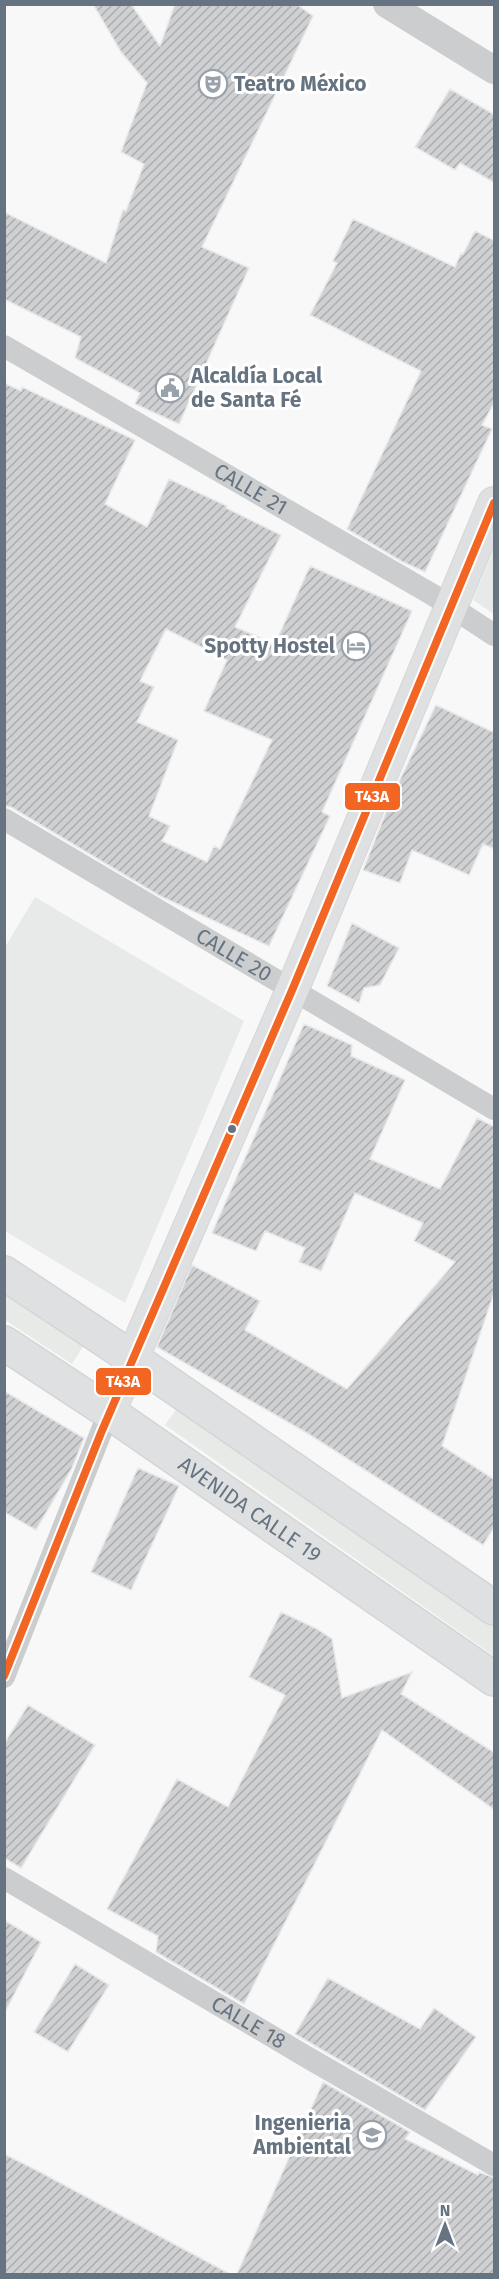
<svg xmlns="http://www.w3.org/2000/svg" width="499" height="2279" font-family="'Fira Sans',sans-serif">
<style>
.built{fill:#e8eaea}
.green{fill:#e7eae6}
.building{fill:url(#building-hatch);stroke:#e8e8e8;stroke-width:1.5;fill-rule:evenodd}
.lines{fill:none;stroke-linecap:round;stroke-linejoin:round}
.secondary-casing{stroke:#d5d6d7;stroke-width:34}
.primary-casing{stroke:#d4d5d6;stroke-width:36}
.minor{stroke:#cbcdce;stroke-width:22}
.tertiary{stroke:#cbcdce;stroke-width:28}
.secondary{stroke:#dfe0e1;stroke-width:32}
.primary{stroke:#dfe0e1;stroke-width:33}
.bus-1-casing{stroke:#fff;stroke-width:12}
.bus-1{stroke:#f26522;stroke-width:8}
.bus-dot{fill:#667481;stroke:#fff;stroke-width:2}
.labels{text-anchor:middle;dominant-baseline:central;stroke-width:6;stroke-linejoin:round;paint-order:stroke}
.poi-label{font-size:21px;font-weight:bold;fill:#667481;stroke:#fff;text-anchor:start}
.street-label{font-size:21px;fill:#667481;stroke:#fff}
.line-badge{stroke:#fff;stroke-width:2}
.badge-label{font-size:16px;text-anchor:middle;font-weight:bold;fill:#fff}
</style>
<defs>
<pattern id="building-hatch" width="6" height="6" patternUnits="userSpaceOnUse" patternTransform="scale(1.5)"><rect width="6" height="6" fill="#cfd0d2"/><path d="M-1 1l2-2M0 6l6-6M5 7l2-2" fill="none" stroke="#acadb0"/></pattern>
</defs>
<rect width="100%" height="100%" fill="#f8f8f8"/>
<path class="built" d="M494 548V614L473 600Z
M35 897 244 1021 125 1303 5 1231V947Z"/>
<path class="green" d="M4 1289 86 1342 72 1364 5 1320Z
M180 1404 494 1624V1656L165 1425Z"/>
<path class="building" d="M93 4H131L160 46 175 4H296L313 16 202 247 249 268 179 424 135 404 140 393 75 358 81 337 4 299V212L106 263 123 210 126 211 144 164 121 152 147 83 121 52Z
M450 89 495 115V183L460 163 455 170 415 147Z
M353 219 455 267 461 253 463 254 475 231 495 241V401L482 425 492 429 425 572 401 561 347 529 421 371 310 315 337 263 333 261Z
M4 383 21 391 22 387 135 440 105 504 147 527 169 479 227 506 226 508 281 535 235 627 275 644 310 566 412 611 322 812 330 816 269 946 160 896 11 807 4 806ZM166 629 227 660 204 711 272 740 220 849 214 846 207 862 162 841 170 826 149 816 178 740 137 722 154 687 140 681Z
M436 705 495 733V849L483 844 469 875 412 850 400 883 363 870 394 792Z
M352 923 399 948 380 985 364 988 359 1003 327 986Z
M304 1024 352 1045 351 1056 405 1080 370 1159 440 1189 477 1118 495 1127V1290L442 1446 495 1480V1526L483 1545 307 1433 157 1347 192 1265 260 1301 245 1330 347 1389 455 1262 414 1241 423 1223 355 1193 321 1271 299 1262 305 1248 265 1231 256 1251 212 1233Z
M4 1391 84 1438 72 1468 36 1530 4 1512Z
M138 1468 179 1486 131 1590 91 1572Z
M281 1612 317 1629 332 1639 342 1698 412 1672 401 1694 495 1753V1810L382 1730 244 2004 156 1952 158 1936 107 1909 177 1779 228 1807 285 1695 249 1677Z
M28 1705 95 1745 21 1868 4 1858V1744Z
M4 1920 41 1942 4 2014Z
M75 1964 109 1985 68 2052 34 2032Z
M328 1978 420 2029 434 2008 476 2037 425 2110 295 2034Z
M323 2082 410 2132 405 2139 478 2175 479 2172 495 2178V2274H237Z
M4 2154 38 2171 230 2274H4Z"/>
<g class="lines">
<g class="secondary-casing">
<path id="secondary" d="M109 1412 293 988 494 503"/>
</g>
<g class="primary-casing">
<g id="primary">
<path d="M4 1273 132 1358 494 1608"/>
<path id="s4" d="M4 1343 109 1412 494 1679"/>
</g>
</g>
<g class="minor">
<path id="s1" d="M4 346 433 595 494 635"/>
<path id="s2" d="M4 819 494 1109"/>
<path d="M4 1677 109 1412"/>
<path id="s3" d="M4 1878 305 2056 494 2165"/>
</g>
<path class="tertiary" d="M387 4 494 70"/>
<use href="#secondary" class="secondary"/>
<use href="#primary" class="primary"/>
<g class="bus-1-casing">
<path id="bus-1" d="M4 1676 101 1433 293 988 494 503"/>
</g>
<use href="#bus-1" class="bus-1"/>
</g>
<defs>
<g id="theatre-ring" transform="scale(1.5)"><circle r="9.5" fill="#fff" stroke="#99a2ab" stroke-width="1.5"/><path d="M-5-5.5Q0-4 5-5.5V0Q5 5 0 6Q-5 5-5 0ZM-3.3-2.5H-1v1.5H-3.3ZM1-2.5H3.3v1.5H1ZM-2.8 1Q0 5.5 2.8 1Z" fill="#99a2ab"/></g>
<g id="civic-ring" transform="scale(1.5)"><circle r="9.5" fill="#fff" stroke="#99a2ab" stroke-width="1.5"/><path d="M-.6-6.5H3V-4.5H.6V-3L4-1V1h2V6H-6V1h2V-1L-.6-3ZM-1.2 2.5V6h2.4V2.5Z" fill="#99a2ab"/></g>
<g id="hotel-ring" transform="scale(1.5)"><circle r="9.5" fill="#fff" stroke="#99a2ab" stroke-width="1.5"/><path d="M-6-4.5h1.5V1H6V5H4.5V3h-9V5H-6ZM-4 0a1.8 1.8 0 1 1 3.6 0ZM.5 0V-2.5h3Q6-2.5 6 0Z" fill="#99a2ab"/></g>
<g id="university-ring" transform="scale(1.5)"><circle r="9.5" fill="#fff" stroke="#99a2ab" stroke-width="1.5"/><path d="M0-5L7-2L0 1L-7-2ZM-4 1L0 2.5L4 1V4Q0 6-4 4Z" fill="#99a2ab"/></g>
</defs>
<g fill-rule="evenodd">
<use href="#theatre-ring" x="213" y="84"/>
<use href="#civic-ring" x="170" y="388"/>
<use href="#hotel-ring" x="356" y="646"/>
<use href="#university-ring" x="372" y="2135"/>
</g>
<circle class="bus-dot" cx="232" cy="1129" r="5"/>
<g class="labels">
<g class="poi-label">
<text x="234" y="84">Teatro México</text>
<text x="191" y="376">Alcaldía Local<tspan x="191" dy="24">de Santa Fé</tspan></text>
<text x="335" y="646" text-anchor="end">Spotty Hostel</text>
<text x="351" y="2123" text-anchor="end">Ingenieria<tspan x="351" dy="24">Ambiental</tspan></text>
</g>
<g class="street-label">
<text stroke="none"><textPath href="#s1" startOffset="285">CALLE 21</textPath></text>
<text stroke="none"><textPath href="#s2" startOffset="267">CALLE 20</textPath></text>
<text stroke="none"><textPath href="#s4" startOffset="297">AVENIDA CALLE 19</textPath></text>
<text stroke="none"><textPath href="#s3" startOffset="284">CALLE 18</textPath></text>
</g>
</g>
<g class="line-badge">
<rect x="344" y="782" width="57" height="29" rx="6" fill="#f26522"/>
<rect x="95" y="1367" width="57" height="29" rx="6" fill="#f26522"/>
</g>
<g class="badge-label">
<text x="372" y="802">T43A</text>
<text x="123" y="1387">T43A</text>
</g>
<rect width="499" height="2279" fill="none" stroke="#667481" stroke-width="12"/>
<g transform="translate(445 2225)" stroke="#ffffff" stroke-width="4.5" paint-order="stroke">
<path d="M0-4.5L10 22L0 15L-10 22Z" fill="#667481"/>
<text y="-9" font-size="16" font-weight="bold" text-anchor="middle" fill="#667481">N</text>
</g>
</svg>
